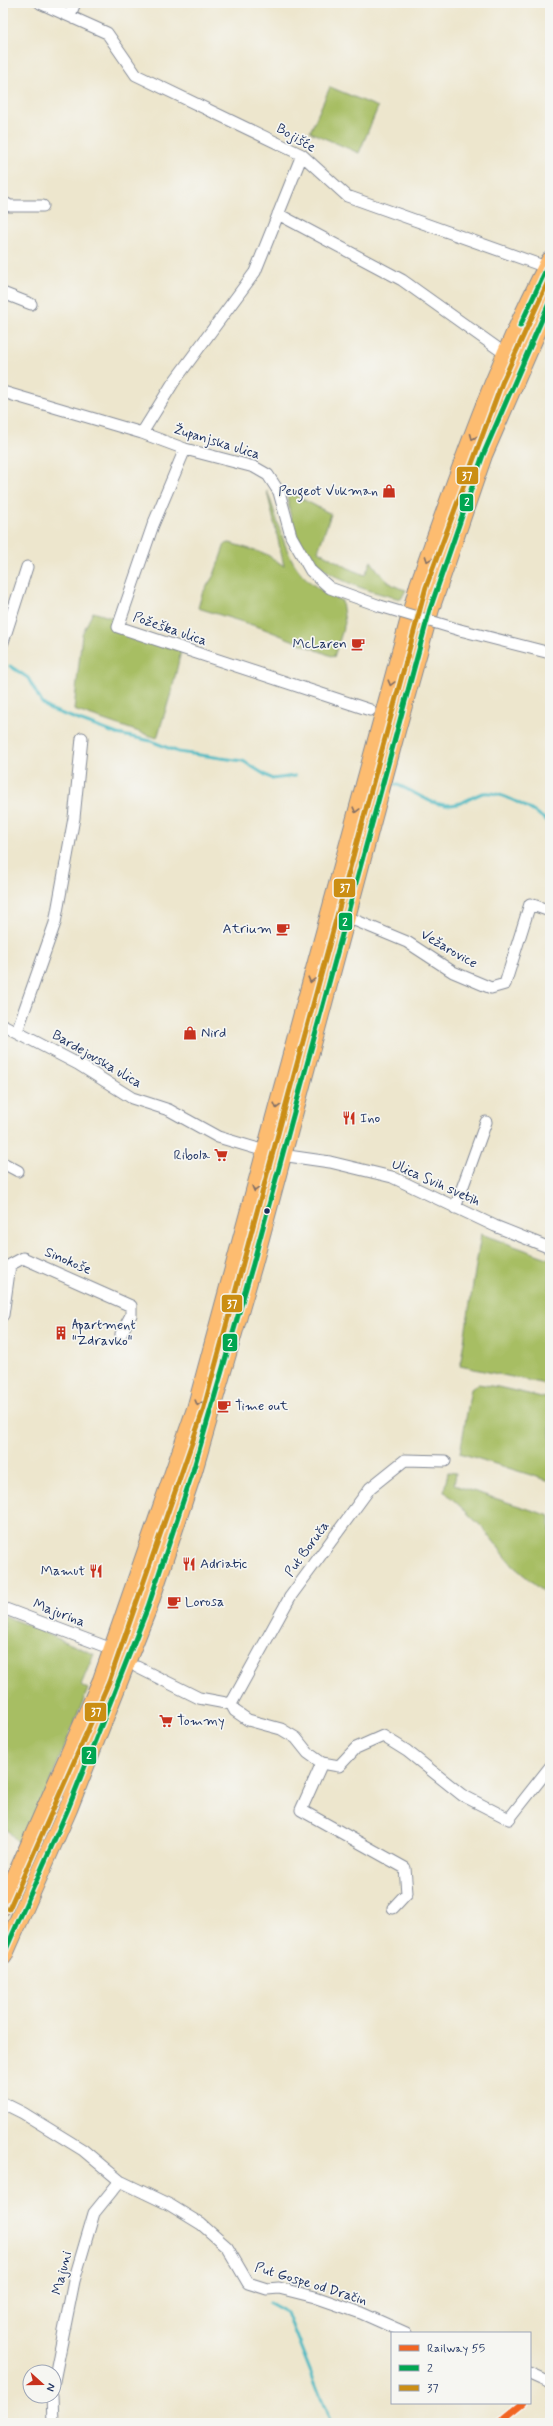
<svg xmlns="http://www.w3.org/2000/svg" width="553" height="2426" font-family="Mynerve,sans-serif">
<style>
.green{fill:#a7be63;stroke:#617660}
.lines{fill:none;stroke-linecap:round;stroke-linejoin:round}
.stream{stroke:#4bb9c3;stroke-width:3}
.minor-casing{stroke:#848a96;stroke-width:13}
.primary-casing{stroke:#848a96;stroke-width:20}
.minor{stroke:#fff;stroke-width:11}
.primary{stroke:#fdbc6f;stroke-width:18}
.minor-bridge-casing{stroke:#848a96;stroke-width:13;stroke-linecap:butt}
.minor-bridge{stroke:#fff;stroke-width:11}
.bus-1-casing{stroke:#f6f6f2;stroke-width:8}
.bus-2-casing{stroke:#f6f6f2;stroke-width:8}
.bus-1{stroke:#00a651;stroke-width:5}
.bus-2{stroke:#cb8e13;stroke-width:5}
.rail-1-casing{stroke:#f6f6f2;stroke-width:9}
.rail-1{stroke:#f26522;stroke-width:6}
.oneway{stroke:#816e66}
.bus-dot{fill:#1b2f5e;stroke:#f6f6f2;stroke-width:1.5}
.labels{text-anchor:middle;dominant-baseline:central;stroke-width:3.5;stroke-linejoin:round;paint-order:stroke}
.street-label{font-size:14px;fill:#1b2f5e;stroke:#f6f6f2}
.poi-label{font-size:14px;fill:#1b2f5e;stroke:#f6f6f2;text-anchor:start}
.line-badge{stroke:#f6f6f2;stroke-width:1.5}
.badge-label{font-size:11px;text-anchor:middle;font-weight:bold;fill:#fff}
</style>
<rect width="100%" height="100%" fill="#f6f6f2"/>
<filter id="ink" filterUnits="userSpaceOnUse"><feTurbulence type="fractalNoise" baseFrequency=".025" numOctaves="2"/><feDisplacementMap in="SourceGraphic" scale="8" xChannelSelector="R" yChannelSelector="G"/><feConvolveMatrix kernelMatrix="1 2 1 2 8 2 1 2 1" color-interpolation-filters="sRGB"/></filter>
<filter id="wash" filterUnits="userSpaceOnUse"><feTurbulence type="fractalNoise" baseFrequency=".012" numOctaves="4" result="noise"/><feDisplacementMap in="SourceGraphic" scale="16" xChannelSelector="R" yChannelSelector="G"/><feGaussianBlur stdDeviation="0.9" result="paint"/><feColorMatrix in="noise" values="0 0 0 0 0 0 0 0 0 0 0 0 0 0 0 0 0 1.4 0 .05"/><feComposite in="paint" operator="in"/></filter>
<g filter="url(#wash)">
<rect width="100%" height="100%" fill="#ede6cd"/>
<path class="green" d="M330 87 378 107 359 153 310 132Z
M267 491C287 542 283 576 342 601L345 623 334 657 262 628 198 608 202 594 214 575 225 544 230 543 266 554 284 566Z
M287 491 331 514 318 551 352 570 365 575 371 561C381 575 388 586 406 590L401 599C338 584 292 566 287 491Z
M93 612 116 619 117 631 181 651 172 690 157 738 74 710 82 634Z
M481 1234 550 1259V1385L460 1366Z
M478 1384 498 1387 550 1399V1481L460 1453 471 1389Z
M448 1472 456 1473 454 1485 550 1516V1597L513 1566 483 1528 444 1491Z
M3 1615 94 1654 81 1685 88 1689 23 1848 3 1825Z"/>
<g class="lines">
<path class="stream" d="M10 666 28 678 42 703 49 709 117 734 151 741 178 752 243 761 272 779 295 776
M395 784C413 790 426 803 445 805 461 806 467 799 480 794 497 787 536 812 550 823
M269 2303 287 2313 331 2423"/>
</g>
</g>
<g filter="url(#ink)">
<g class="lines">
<g class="minor-casing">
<path id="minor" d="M40 3 107 33 136 75 302 155 347 196 546 267
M70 15 75 3
M3 202 10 206H43
M278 214 402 280 507 355
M3 293 31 304
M3 392 142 433 185 449 254 467 268 475 279 492 291 536 311 571 330 588 380 606
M142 433 173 383 255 272 302 155
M185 449 153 525 118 627 370 710
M460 630 550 653
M3 642 27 567
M347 917 407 942 453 972 491 988 505 984 530 904 550 911
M3 1025 78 1064 132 1098 169 1110 218 1137 265 1151
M17 1031 55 923 74 818 82 738
M281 1155 330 1162 392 1177 495 1226 550 1248
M3 1163 18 1171
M455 1208 486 1122
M3 1315 10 1265 23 1258 131 1306V1315L121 1334
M3 1608 104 1646
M137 1667 199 1698 231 1704 235 1711 248 1720 281 1729 296 1738 308 1753 322 1763 339 1766 356 1748 383 1736 407 1751 462 1795 509 1819 550 1767
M231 1704 290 1597 370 1488 405 1460 445 1461
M322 1763 301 1810 405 1868 407 1893 393 1908
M3 2103 23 2113 83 2150 120 2181 170 2205 201 2224 227 2247 248 2283 267 2289 279 2288 315 2297 361 2313 406 2333
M530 2374 550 2383
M54 2381 74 2281 94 2213 120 2181
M52 2396 53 2423"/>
</g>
<g class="primary-casing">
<path id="primary" d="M3 1906 102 1680 196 1409 419 585C458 476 496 364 550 261
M3 1956 68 1809 148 1607 193 1471 253 1264 397 727 430 609 483 455 550 301"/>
</g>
<use href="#minor" class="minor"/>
<use href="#primary" class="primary"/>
<g class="minor-bridge-casing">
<path id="minor-bridge" d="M380 606 460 630"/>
</g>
<use href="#minor-bridge" class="minor-bridge"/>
<g class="bus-1-casing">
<path id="bus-1" d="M520 326 550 261
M3 1956 68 1809 148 1607 193 1471 253 1264 430 609 483 455 550 301"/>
</g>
<g class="bus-2-casing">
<path id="bus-2" d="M9 1909 109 1682 203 1411 426 587 502 383 550 277"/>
</g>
<use href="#bus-1" class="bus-1"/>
<use href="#bus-2" class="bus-2"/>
<g class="rail-1-casing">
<path id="rail-1" d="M498 2423 523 2403"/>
</g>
<use href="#rail-1" class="rail-1"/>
</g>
<defs><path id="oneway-chevron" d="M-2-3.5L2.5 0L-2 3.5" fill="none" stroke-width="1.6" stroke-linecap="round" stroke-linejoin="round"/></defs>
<g class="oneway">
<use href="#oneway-chevron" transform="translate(473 437) rotate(112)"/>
<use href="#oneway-chevron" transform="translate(428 559) rotate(110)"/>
<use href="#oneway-chevron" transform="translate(391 683) rotate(105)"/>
<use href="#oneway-chevron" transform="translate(356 810) rotate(105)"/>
<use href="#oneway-chevron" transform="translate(311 980) rotate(105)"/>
<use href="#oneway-chevron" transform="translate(277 1106) rotate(105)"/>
<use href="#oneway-chevron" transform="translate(255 1189) rotate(105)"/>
<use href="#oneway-chevron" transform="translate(198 1403) rotate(106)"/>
</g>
</g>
<defs>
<g id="shop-bare" transform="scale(1.08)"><path d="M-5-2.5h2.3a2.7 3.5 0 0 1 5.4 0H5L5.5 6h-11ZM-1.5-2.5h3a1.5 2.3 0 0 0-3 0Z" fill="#c8321e" stroke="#f6f6f2" stroke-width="2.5" paint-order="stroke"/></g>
<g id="cafe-bare" transform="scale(1.08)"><path d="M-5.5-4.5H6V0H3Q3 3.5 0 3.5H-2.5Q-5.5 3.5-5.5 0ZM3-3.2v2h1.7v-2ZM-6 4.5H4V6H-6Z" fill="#c8321e" stroke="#f6f6f2" stroke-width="2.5" paint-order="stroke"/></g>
<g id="restaurant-bare" transform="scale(1.08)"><path d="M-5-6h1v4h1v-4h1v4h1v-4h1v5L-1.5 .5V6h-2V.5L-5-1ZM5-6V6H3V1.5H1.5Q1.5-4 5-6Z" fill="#c8321e" stroke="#f6f6f2" stroke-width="2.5" paint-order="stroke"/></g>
<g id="supermarket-bare" transform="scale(1.08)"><path d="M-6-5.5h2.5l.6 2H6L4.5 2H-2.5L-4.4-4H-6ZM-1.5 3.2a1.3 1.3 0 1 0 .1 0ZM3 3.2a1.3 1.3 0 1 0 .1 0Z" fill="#c8321e" stroke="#f6f6f2" stroke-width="2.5" paint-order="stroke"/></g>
<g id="building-bare" transform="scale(1.08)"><path d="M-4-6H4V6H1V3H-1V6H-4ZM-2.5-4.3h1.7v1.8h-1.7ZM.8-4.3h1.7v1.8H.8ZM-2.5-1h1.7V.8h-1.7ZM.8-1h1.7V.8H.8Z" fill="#c8321e" stroke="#f6f6f2" stroke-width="2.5" paint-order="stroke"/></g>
</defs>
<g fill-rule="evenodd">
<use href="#shop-bare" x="389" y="491"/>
<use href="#cafe-bare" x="358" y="644"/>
<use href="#cafe-bare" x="283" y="929"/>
<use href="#shop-bare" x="190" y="1033"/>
<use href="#restaurant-bare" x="349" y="1118"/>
<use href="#supermarket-bare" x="221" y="1155"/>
<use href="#building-bare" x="61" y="1333"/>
<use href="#cafe-bare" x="224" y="1406"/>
<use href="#restaurant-bare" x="189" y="1564"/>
<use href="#restaurant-bare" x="96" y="1571"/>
<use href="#cafe-bare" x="174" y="1602"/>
<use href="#supermarket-bare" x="166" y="1721"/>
</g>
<circle class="bus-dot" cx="267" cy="1211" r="3.5"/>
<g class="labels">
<g class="street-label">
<text transform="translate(296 138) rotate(30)">Bojišće</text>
<text transform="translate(217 442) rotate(17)">Županjska ulica</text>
<text transform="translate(170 629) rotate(19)">Požeška ulica</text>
<text transform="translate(449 949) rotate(30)">Vežarovice</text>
<text transform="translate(97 1059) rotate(30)">Bardejovska ulica</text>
<text transform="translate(436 1183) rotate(24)">Ulica Svih svetih</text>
<text transform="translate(68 1261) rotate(23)">Sinokoše</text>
<text transform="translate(307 1549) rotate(-54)">Put Boruča</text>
<text transform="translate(59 1613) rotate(21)">Majurina</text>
<text transform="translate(62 2273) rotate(-76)">Majuni</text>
<text transform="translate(311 2284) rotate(17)">Put Gospe od Dračin</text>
</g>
<g class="poi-label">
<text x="378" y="491" text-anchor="end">Peugeot Vukman</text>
<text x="347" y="644" text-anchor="end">McLaren</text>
<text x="272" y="929" text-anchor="end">Atrium</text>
<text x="201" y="1033">Nird</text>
<text x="360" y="1118">Ino</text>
<text x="210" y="1155" text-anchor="end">Ribola</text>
<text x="72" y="1325">Apartment<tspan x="72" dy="16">"Zdravko"</tspan></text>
<text x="235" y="1406">Time out</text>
<text x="200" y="1564">Adriatic</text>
<text x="85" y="1571" text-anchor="end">Mamut</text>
<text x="185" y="1602">Lorosa</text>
<text x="177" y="1721">Tommy</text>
</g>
</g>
<g class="line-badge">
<rect x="456" y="466" width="23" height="19" rx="4" fill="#cb8e13"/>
<rect x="459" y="493" width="15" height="19" rx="4" fill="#00a651"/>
<rect x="333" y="878" width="23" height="20" rx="4" fill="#cb8e13"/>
<rect x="338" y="912" width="15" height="19" rx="4" fill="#00a651"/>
<rect x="221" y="1294" width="22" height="19" rx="4" fill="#cb8e13"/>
<rect x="222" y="1333" width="16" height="19" rx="4" fill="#00a651"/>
<rect x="84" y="1702" width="23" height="20" rx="4" fill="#cb8e13"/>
<rect x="81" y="1746" width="16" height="19" rx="4" fill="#00a651"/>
</g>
<g class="badge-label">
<text x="467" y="480">37</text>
<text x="467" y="506">2</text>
<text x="345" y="892">37</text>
<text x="345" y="926">2</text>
<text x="232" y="1308">37</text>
<text x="230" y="1347">2</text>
<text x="96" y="1716">37</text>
<text x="89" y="1759">2</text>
</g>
<rect width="553" height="2426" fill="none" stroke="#f6f6f2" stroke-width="16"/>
<rect x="391" y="2332" width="140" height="72" fill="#f6f6f2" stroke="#9ea6b7"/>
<rect x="399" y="2345" width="20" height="6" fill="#f26522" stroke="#9ea6b7"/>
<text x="427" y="2352" font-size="12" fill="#1b2f5e">Railway 55</text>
<rect x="399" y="2365" width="20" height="6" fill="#00a651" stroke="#9ea6b7"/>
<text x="427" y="2372" font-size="12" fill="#1b2f5e">2</text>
<rect x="399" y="2385" width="20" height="6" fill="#cb8e13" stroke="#9ea6b7"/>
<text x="427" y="2392" font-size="12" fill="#1b2f5e">37</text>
<g transform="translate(42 2384) rotate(111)"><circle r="19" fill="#f6f6f2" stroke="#9ea6b7"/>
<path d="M0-3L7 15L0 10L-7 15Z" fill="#c8321e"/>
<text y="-6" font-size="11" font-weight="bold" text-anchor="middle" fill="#1b2f5e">N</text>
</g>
</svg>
